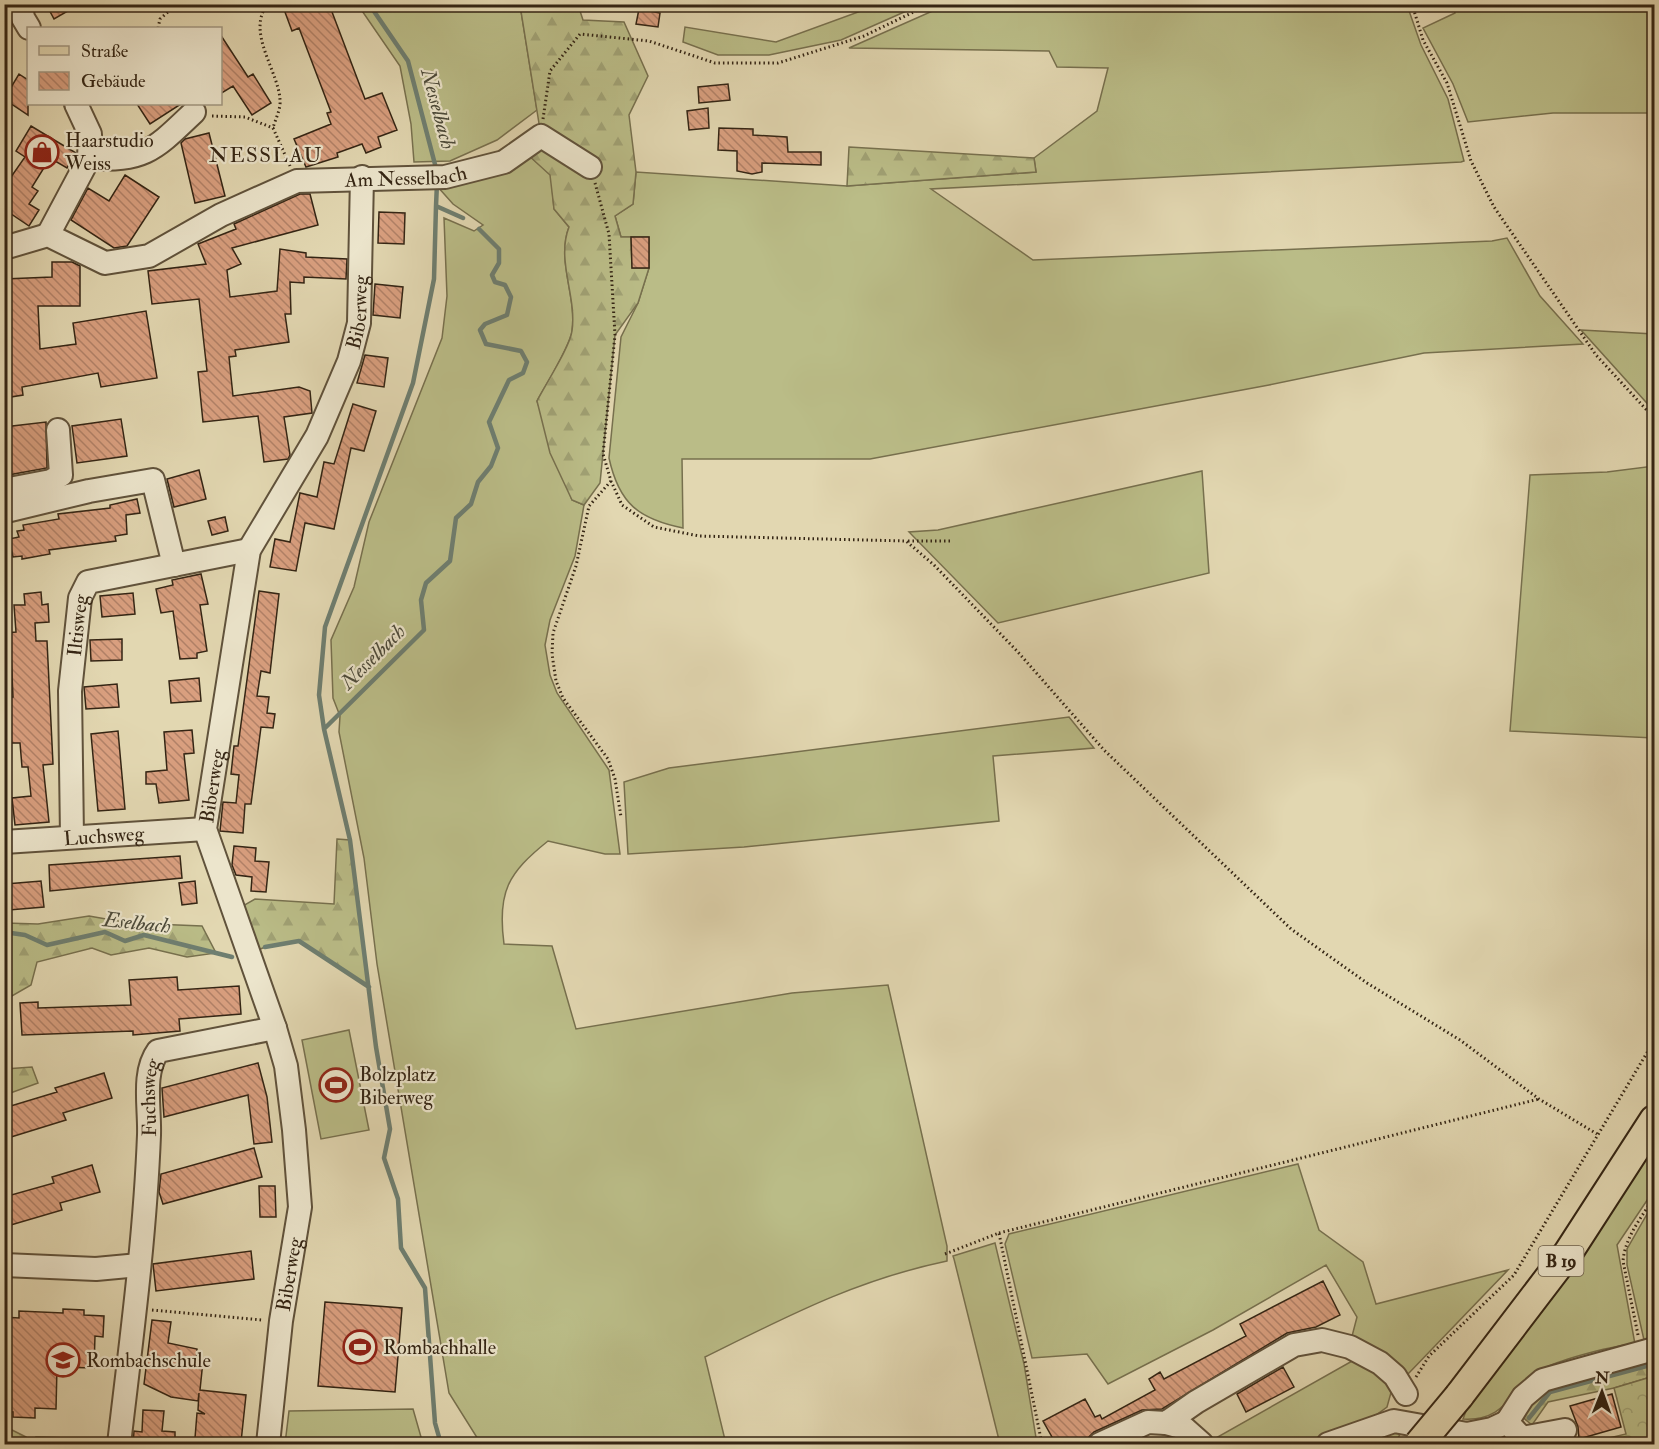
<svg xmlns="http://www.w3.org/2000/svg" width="1659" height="1449" font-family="'IM FELL Double Pica',serif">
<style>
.grass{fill:#babc87;stroke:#77704e;stroke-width:1.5}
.forest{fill:url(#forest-firs);stroke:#77704e;stroke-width:1.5}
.park{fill:url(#park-crowns);stroke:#77704e;stroke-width:1.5}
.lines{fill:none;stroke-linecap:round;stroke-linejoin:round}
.stream{stroke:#6e7e70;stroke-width:4.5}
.building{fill:url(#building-back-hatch);stroke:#342514;stroke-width:1.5}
.minor-casing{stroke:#60523b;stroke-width:26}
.major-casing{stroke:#342514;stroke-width:32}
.path{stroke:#342514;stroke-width:3;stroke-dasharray:1.5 3;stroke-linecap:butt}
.minor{stroke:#ece5cc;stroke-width:22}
.major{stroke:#e2d7b1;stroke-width:28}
.major-bridge-casing{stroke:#342514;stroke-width:32;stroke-linecap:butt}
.major-bridge{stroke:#e2d7b1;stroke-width:28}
.labels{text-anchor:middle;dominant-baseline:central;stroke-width:4.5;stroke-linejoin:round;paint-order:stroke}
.shield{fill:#ece5cc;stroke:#6b5f4b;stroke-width:1.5}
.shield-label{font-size:18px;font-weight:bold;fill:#342514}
.poi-label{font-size:20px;fill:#342514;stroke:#ece5cc;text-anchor:start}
.street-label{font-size:20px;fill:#342514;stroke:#ece5cc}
.water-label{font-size:21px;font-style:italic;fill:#4c4a3a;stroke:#ece5cc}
.neighbourhood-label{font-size:21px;letter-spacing:1.5px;fill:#342514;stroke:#ece5cc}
</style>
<defs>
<pattern id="forest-firs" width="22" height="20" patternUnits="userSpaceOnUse" patternTransform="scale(1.5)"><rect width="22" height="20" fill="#babc87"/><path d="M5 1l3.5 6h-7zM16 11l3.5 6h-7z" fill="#a0a174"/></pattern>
<pattern id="park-crowns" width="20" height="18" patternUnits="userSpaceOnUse" patternTransform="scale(1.5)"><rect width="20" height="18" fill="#babc87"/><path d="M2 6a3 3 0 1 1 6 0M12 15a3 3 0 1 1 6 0" fill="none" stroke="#a0a174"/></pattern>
<pattern id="building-back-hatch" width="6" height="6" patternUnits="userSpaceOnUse" patternTransform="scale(1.5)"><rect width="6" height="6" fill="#d99f7f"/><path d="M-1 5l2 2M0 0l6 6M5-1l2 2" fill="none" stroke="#b18167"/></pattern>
</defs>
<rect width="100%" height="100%" fill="#e2d7b1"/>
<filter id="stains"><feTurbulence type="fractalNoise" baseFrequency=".00333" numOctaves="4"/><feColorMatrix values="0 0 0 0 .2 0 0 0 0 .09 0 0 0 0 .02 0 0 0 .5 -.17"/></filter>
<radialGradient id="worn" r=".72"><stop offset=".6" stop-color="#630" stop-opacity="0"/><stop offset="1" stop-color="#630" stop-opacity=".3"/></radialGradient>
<path class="grass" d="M880 4 920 5 841 40 769 55H718L683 42 685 27 776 42Z
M358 5H520L537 110 497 140 450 161 414 162 411 124 400 66Z
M946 5H1407L1421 45 1448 99 1464 161 1461 162 931 189 1033 260 1492 241 1507 238 1540 296 1583 344 1424 353 1269 385 870 459H682L683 528C639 519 619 504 609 458L621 337 638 303 649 268V237H621L615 216 633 204 636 172 847 186 1036 172 1034 158 1097 111 1108 68 1057 67 1049 51 849 48Z
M1453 5H1654V113H1553L1468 122 1453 84 1423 28 1455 13Z
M527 154 551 175 554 209 569 227C556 261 577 296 572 331 570 347 545 386 537 401L572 500 584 505 575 556 550 620 545 645 550 675 557 693 609 770 620 854H605L548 841C508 873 497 892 504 944L552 946 576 1029 792 993 888 985 947 1246V1261C856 1280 788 1316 705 1357L726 1444H481L449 1393 377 964 364 858 339 732 340 716 333 698 331 640 354 587 369 522 442 338 447 296 444 218 474 231 483 225 453 204 437 186Z
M1581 330 1654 334V411Z
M1654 466V738L1510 731 1530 475 1607 472Z
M1202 471 1209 573 998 623 909 532 938 530Z
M1069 717 1094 748 993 756 999 821 744 847 628 854 624 782 669 768Z
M349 1030 369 1130 321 1139 302 1040Z
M1654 1140V1190L1617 1245 1635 1344C1615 1345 1562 1359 1545 1368 1511 1385 1509 1422 1463 1419L1466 1411 1599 1232Z
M1298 1164 1319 1230 1363 1262 1376 1304 1508 1270 1408 1374 1384 1355 1351 1340 1357 1317 1326 1265 1213 1330 1108 1384 1087 1354 1032 1358 1005 1244 1009 1234Z
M1654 1202V1343L1651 1344 1644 1340 1627 1265V1249Z
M995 1243 1024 1364 1037 1444H1000L954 1259 953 1256Z
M1361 1356 1392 1389 1387 1407 1376 1415 1305 1444 1207 1443Z
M413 1409 423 1444H285L289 1411Z
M36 1437 68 1438V1444H36Z"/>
<path class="forest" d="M520 5H578L583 20 624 22 648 76 629 115 636 172 633 204 615 216 621 237H631L632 268H649L638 303 615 335 600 483 584 505 572 500 550 453 537 401C545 385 570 347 572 331 577 296 556 261 569 227L554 209 550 175 527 154 541 136Z
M849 147 1034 158 1036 172 847 186Z
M337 839 350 840 369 987 299 941 265 947 249 954 234 911 255 899 334 904Z
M89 916 129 923 202 926 216 953 187 957 149 948 111 955 92 948 37 962 31 985 5 1000V923L38 924Z
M32 1067 38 1083 5 1095V1069Z
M1654 1357V1376L1614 1388 1548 1402 1532 1425 1521 1416 1547 1385Z
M4 1426 26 1437 25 1444H5Z
M1379 1432 1401 1433 1394 1444H1346Z"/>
<path class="park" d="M1654 1376V1444H1584L1626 1434 1614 1388Z"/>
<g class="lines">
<path class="stream" d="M369 4 408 61 437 172
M437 183 436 206 463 218
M324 729 319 695 325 627 413 383 434 279 436 206
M4 932 25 935 47 945 105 932 125 941 144 935 232 957
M265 947 299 941 369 987
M1529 1418 1550 1392 1654 1364
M441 1444 435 1423 425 1288 401 1248 398 1199 384 1158 390 1129 376 1047 350 840 324 729 424 630 421 600 426 583 450 561 456 518 471 504 478 482 491 466 498 448 489 422 509 380 523 373 527 362 521 351 486 344 480 330 485 324 507 315 511 297 505 285 495 282 492 275 499 263V249L479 229
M1361 1444 1371 1440 1404 1444
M1503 1444 1507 1443"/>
</g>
<path class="building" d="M46 4H80L54 19Z
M282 4H329L365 99 382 93 397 130 378 137 381 147 366 153 362 144 337 153 338 157 306 167 294 139 331 124 327 113 331 112 299 28 292 31Z
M639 9 660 13 658 27 636 24Z
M220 34 248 77 253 74 271 103 252 115 233 86 220 94Z
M19 74 28 80V115L4 99Z
M728 84 730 100 699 103 698 87Z
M137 104H181L150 124Z
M708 108 709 128 689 130 687 111Z
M31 126 76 153 67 168 50 158 32 187 38 191 29 204 39 210 29 226 4 209V187L25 157 16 151Z
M719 128 753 129V135L787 137 788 152H821V165L762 163V172L752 174 737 171V151L718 150Z
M209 133 225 196 195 203 181 143 185 139Z
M125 175 159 197 127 246 114 248 71 220 88 188 109 201Z
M300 194H310L318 225 232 248 241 264 227 270 230 297 277 291 280 249 306 253V257L347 259 346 279 304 277V283L290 282 291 314H285L289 342 235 350 236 356 229 357 233 396 299 387 310 391 312 413 284 417 290 455 288 459 264 462 258 416 203 422 198 372 207 371 199 299 152 304 148 271 206 264 198 244 236 229 234 224Z
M379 212 405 213 404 244 378 243Z
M631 237H649V268H632Z
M52 262H72L80 266V306H38L40 349 76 344 73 323 146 311 157 378 101 387 98 373 22 387 23 395 4 398V279L52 277Z
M375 284 403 287 400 318 373 315Z
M365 355 388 358 384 387 357 383Z
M353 404 376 411 364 451 351 448 334 529 305 523 296 571 270 567 275 539 290 542 300 493 317 497 324 462 334 464Z
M121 419 127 456 77 463 72 426Z
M46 422 47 468 8 475 4 427Z
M199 470 206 499 174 507 167 479Z
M137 499 140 513 126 515 127 534 115 536 116 541 49 550 50 554 22 559V556L13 557 9 539 19 537 17 531 24 530 23 525 59 519 58 514 110 508V505Z
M225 517 228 531 212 535 208 521Z
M201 574 208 604 200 605 207 651 197 653V658L180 659 173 611 161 613 156 589 173 585 172 580Z
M259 591 279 594 270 673 261 671 257 696 269 697 267 713 275 714 273 728 261 727 251 804H245L243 833 220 831 223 802 236 803 239 775 231 774 234 746H238Z
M41 592 42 605 48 604 49 622 35 623 36 641H47L53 764 43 765 49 822 15 825 12 798 31 796 28 767H22L20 743H5L6 697H13L11 653 6 654 5 633 16 632 14 605H25L24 594Z
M133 593 135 614 102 617 100 596Z
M122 639V660L91 661 90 640Z
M199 678 201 701 171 703 169 681Z
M117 684 119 707 86 709 84 687Z
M192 730 194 753 184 754 189 800 159 803 156 784H146V772L167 770 164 732Z
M118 731 125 809 98 811 91 734Z
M234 846 256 848 255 861 269 862 266 892 251 891 252 877 236 875 232 865Z
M180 856 182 878 50 891 49 865Z
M41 881 44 907 9 910 6 884Z
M195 881 197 903 182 905 179 883Z
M177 977 178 990 239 986 241 1014 179 1019 180 1031 133 1035V1031L22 1035 20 1003 38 1002V1008L131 1005 129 980Z
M258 1063 267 1097 272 1142 254 1144 248 1095 164 1117 162 1088Z
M104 1073 112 1098 63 1113 66 1120 11 1137 4 1108 57 1092 55 1088Z
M254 1148 262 1177 163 1204 159 1192 161 1174Z
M92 1165 100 1192 60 1203 62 1210 4 1227V1197L54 1183 52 1177Z
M259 1186H275L276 1217H260Z
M251 1251 254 1279 156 1291 153 1264Z
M1323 1281 1340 1315 1316 1327 1287 1333 1162 1409 1142 1410 1094 1432 1089 1437 1087 1444H1056L1043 1421 1085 1399 1095 1417 1100 1415 1102 1419 1155 1390 1149 1379 1160 1372 1164 1379 1246 1336 1240 1324Z
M325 1302 402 1308 395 1392 318 1386Z
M63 1309 84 1310V1315L104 1316 103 1337 95 1336 94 1368 57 1367 56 1409 35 1408V1418L13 1417V1412L4 1411V1317L19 1318V1311L63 1313Z
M152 1320 171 1322 168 1343 197 1349 196 1361H203L200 1390 246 1395 241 1442 195 1438 197 1413 205 1414 198 1410 199 1393 198 1401 171 1397 144 1384Z
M1283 1367 1294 1387 1246 1412 1237 1394Z
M1612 1394 1621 1427 1579 1439 1578 1427 1570 1406Z
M143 1410 164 1411 162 1431 175 1432V1444H133L134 1431 142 1432Z"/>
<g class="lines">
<g class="minor-casing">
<g id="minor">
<path d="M21 4 23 18 29 28"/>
<path d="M89 158C145 162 155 149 194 112"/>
<path d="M48 235 89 158 90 134 76 104"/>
<path id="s1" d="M4 248 48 235 105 263 149 256 221 215 297 181 445 177 504 162 541 136 590 167"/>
<path d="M4 490 51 481 61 475 58 430"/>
<path d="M6 511 89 491 153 480 174 565"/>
<path id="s2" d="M72 837 70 691 80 598 88 582 249 550"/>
<path id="s3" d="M4 842 205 829"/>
<path d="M4 1265 96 1269 139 1265"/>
<path d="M1507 1422 1523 1397 1543 1380 1654 1349"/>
<path d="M1507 1422 1522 1438 1565 1430"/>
<path d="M1166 1423 1184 1428 1202 1444"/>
<path id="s4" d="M119 1444C131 1342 145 1238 149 1135 150 1107 142 1073 158 1051L275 1028"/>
<path id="s5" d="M268 1444 281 1321 300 1207 294 1130 286 1066 275 1028 205 829 249 550 317 436 349 361 359 323 362 177"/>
<path d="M1100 1444 1148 1422 1166 1423 1196 1402 1294 1345 1322 1340 1350 1347 1380 1363 1395 1376 1406 1394"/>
<path d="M1328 1444 1394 1421 1467 1434 1492 1429 1507 1422"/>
</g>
</g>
<g class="major-casing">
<path id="major" d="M1459 1396 1568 1253 1654 1120"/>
</g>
<path class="path" d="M268 4C245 31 279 72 280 100 281 109 275 120 273 128
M1412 4 1423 40 1447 83 1471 161 1494 207 1596 355 1654 418
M158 28 160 19 177 4
M212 116 245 117 273 128 290 166
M543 119 550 71 580 34 649 41 715 63H778L864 36 930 4
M595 183 609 234 615 335 603 454 611 481 622 505 654 527 699 536 906 541 934 565 1017 651 1104 750 1291 929 1367 983 1460 1040 1539 1099 1597 1134
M611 481 589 506 576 566 553 633 552 654 556 681 563 698 608 759 615 779 621 817
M908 541H950
M999 1233 1539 1099
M945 1254 999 1233 1042 1444
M152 1310 262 1320
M1638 1335 1623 1261C1625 1237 1642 1217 1654 1197
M1416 1377 1429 1356 1514 1275 1654 1041"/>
<use href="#minor" class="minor"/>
<use href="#major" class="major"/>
<g class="major-bridge-casing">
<path id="major-bridge" d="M1419 1444 1459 1396"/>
</g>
<use href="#major-bridge" class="major-bridge"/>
</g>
<defs>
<g id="shop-ring" transform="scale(1.725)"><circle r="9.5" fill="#ece5cc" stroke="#8f2418" stroke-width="1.5"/><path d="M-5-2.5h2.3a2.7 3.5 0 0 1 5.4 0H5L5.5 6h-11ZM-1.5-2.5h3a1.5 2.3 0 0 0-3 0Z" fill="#8f2418"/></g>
<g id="stadium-ring" transform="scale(1.725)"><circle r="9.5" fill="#ece5cc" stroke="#8f2418" stroke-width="1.5"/><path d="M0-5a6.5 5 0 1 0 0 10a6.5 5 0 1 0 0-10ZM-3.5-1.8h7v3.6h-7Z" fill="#8f2418"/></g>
<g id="school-ring" transform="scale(1.725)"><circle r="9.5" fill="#ece5cc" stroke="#8f2418" stroke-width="1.5"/><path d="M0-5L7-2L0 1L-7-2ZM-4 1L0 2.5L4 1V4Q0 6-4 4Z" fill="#8f2418"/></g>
</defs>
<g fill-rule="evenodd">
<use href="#shop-ring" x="42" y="152"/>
<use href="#stadium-ring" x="336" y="1085"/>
<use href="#stadium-ring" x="360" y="1347"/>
<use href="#school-ring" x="63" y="1360"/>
</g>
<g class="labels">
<rect class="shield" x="1538.5" y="1246" width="45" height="30" rx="4.5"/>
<g class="shield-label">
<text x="1561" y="1261">B 19</text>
</g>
<g class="poi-label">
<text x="65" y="140">Haarstudio<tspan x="65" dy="23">Weiss</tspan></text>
<text x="359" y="1074">Bolzplatz<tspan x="359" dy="23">Biberweg</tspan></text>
<text x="383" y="1347">Rombachhalle</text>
<text x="86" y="1360">Rombachschule</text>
</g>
<g class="street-label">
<text stroke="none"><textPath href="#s1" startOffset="429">Am Nesselbach</textPath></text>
<text stroke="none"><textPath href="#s5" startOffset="1178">Biberweg</textPath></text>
<text stroke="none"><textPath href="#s2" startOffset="212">Iltisweg</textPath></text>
<text stroke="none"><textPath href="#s5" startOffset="675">Biberweg</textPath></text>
<text stroke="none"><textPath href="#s3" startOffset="100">Luchsweg</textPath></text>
<text stroke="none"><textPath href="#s4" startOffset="348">Fuchsweg</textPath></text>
<text stroke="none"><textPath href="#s5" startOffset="171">Biberweg</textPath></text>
</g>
<g class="water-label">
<text transform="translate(438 109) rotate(75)">Nesselbach</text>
<text transform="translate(373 657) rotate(-45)">Nesselbach</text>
<text transform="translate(137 923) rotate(6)">Eselbach</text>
</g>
<g class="neighbourhood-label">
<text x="266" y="155">NESSLAU</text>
</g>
</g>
<rect width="1659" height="1449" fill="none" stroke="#e2d7b1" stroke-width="24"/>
<rect x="6" y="6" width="1647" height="1437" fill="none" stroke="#342514" stroke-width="3"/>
<rect x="12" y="12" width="1635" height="1425" fill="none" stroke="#342514" stroke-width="1.5"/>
<rect x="27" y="27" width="195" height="78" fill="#ece5cc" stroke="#a29882" stroke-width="1.5"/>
<rect x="39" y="46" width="30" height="9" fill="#e2d7b1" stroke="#a29882" stroke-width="1.5"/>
<text x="81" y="57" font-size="18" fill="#342514">Straße</text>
<rect x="39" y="72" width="30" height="18" fill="url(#building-back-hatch)" stroke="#a29882" stroke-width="1.5"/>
<text x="81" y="87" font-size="18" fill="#342514">Gebäude</text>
<g transform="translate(1602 1392) rotate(1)" stroke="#ece5cc" stroke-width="4.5" paint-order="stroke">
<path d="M0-4.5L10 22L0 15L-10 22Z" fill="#342514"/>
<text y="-9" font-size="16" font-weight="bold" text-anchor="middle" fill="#342514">N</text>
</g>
<rect width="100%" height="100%" filter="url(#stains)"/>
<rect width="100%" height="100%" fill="url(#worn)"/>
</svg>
